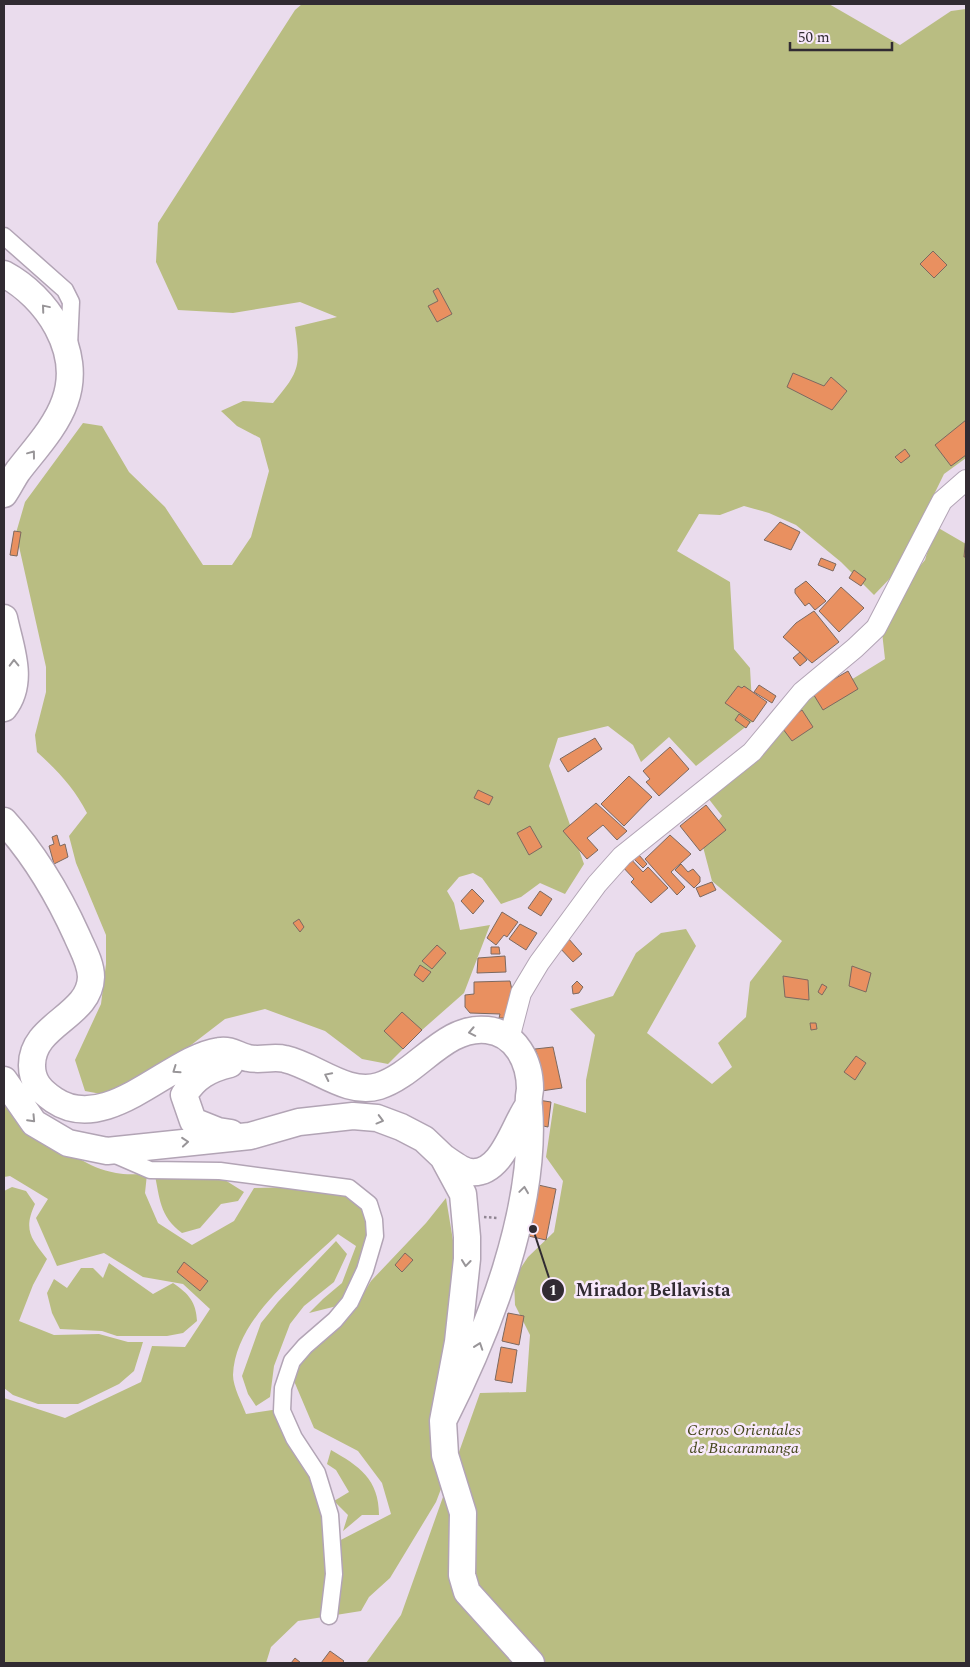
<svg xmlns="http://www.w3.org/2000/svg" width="970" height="1667" font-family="Spectral,serif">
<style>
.green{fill:#b9bd82}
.building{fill:#e99060;stroke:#7c6960}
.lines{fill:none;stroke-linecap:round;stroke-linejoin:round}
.minor-casing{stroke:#b2a4b5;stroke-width:19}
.tertiary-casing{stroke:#b2a4b5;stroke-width:22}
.trunk-casing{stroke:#b2a4b5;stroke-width:29}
.path{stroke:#918693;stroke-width:2.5;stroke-dasharray:2.5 2.5;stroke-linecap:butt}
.minor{stroke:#fff;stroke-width:16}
.tertiary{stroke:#fff;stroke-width:20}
.trunk{stroke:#fff;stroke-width:26}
.oneway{stroke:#989598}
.labels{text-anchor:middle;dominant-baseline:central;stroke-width:5;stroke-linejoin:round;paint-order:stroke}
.park-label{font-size:16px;font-style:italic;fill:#44461b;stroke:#f8e9fb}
.leader{fill:none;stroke:#312b32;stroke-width:2}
.callout-dot{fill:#312b32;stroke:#f8e9fb;stroke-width:2}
.mark-label{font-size:15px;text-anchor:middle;font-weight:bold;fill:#fff}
.callout-label{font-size:18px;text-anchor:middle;font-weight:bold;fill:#312b32;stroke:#f8e9fb;stroke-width:5;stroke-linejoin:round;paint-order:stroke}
</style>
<rect width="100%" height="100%" fill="#eadced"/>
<path class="green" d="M302 4H829L900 45 951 11 966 9V458L944 474 896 572 874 595 841 562 796 525 769 513 744 506 720 515 699 514 677 551 730 582 734 649 750 668 753 721 696 766 669 737 641 762 633 745 608 726 558 738 549 766 584 864 565 894 540 883 521 897 501 904 482 878 473 873 459 877 447 891 454 903 460 930 490 925 464 993 422 1030 388 1064 362 1059 325 1031 265 1009 225 1019 182 1052 112 1096 85 1091 75 1060 101 1004 106 964V935L76 863 69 836 87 813C74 788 58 771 37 752L35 735 46 692V667L16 533 25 502 83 423 102 426 129 472 165 507 203 565H232L251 537 269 471 260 438 237 426 221 411 243 401 273 403C299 372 301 367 295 327L337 317 300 302 233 313 178 310 156 262 158 223 295 10Z
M935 526 966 544V1663H366L401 1615 480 1393 526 1392 530 1335 515 1305 514 1278 528 1257 554 1232 563 1181 546 1157 554 1103 586 1113V1080L595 1035 570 1009 613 996 636 953 661 933 686 929 696 946 647 1033 712 1084 732 1067 718 1043 746 1017 750 982 782 941 712 881 702 843 722 816 701 789 771 739 810 678 833 691 885 659 880 614 925 560Z
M4 1069C36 1112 59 1162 116 1173 125 1175 137 1174 147 1174L145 1193 158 1223 192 1245 234 1221 254 1188 297 1187 365 1195 380 1237 337 1306 309 1313 323 1299 342 1283 356 1246 338 1234C300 1271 235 1318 233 1375 233 1387 242 1403 246 1414L279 1409 306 1457 329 1482 327 1502 333 1544 391 1514 382 1483 358 1451 314 1428 294 1381 310 1340 354 1309 371 1281 426 1223 446 1198 460 1283 454 1455 436 1502 390 1578 369 1597 361 1611 298 1621 271 1647 266 1663H4V1398L65 1418 141 1382 152 1346 185 1347 210 1309 183 1284 143 1277 104 1253 57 1266 36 1218 48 1199 10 1176 4 1177Z
M209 1170 244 1192 238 1201 221 1204 200 1228 182 1233C159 1216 160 1198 154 1171Z
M12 1187 26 1191 35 1204C23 1230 31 1238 47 1259L33 1285 19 1321 54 1335 99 1334 128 1342H143L134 1371 119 1384 78 1404H38L13 1395 4 1388V1191Z
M336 1241 347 1254 334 1282 304 1306 290 1324 274 1366 270 1397 256 1406 248 1394 242 1376 261 1323 278 1302Z
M109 1263 153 1294 173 1283C189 1294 196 1302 197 1321L183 1333 167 1336H117L102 1331 60 1329 52 1313 47 1293 54 1279 67 1288 81 1268H93L103 1278Z
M331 1450C359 1466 379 1479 379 1515H362L343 1531 348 1515 334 1501 349 1492 336 1470 327 1464Z"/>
<path class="building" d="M933 251 947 265 934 278 920 264Z
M438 288 452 314 437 322 428 306 438 301 433 291Z
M793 373 824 386 831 377 847 391 832 410 787 387Z
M966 420V455L951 466 935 445Z
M905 449 910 456 901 463 895 457Z
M780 522 800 532 791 550 764 540Z
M14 531 21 532 17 556 10 555Z
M966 535V557H964Z
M821 558 836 564 833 571 818 565Z
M854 570 866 579 861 586 849 578Z
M806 581 826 601 815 610 809 603 805 606 795 593V589Z
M841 587 864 608 839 632 819 611Z
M814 611 839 642 812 663 783 637 796 623Z
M800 652 807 660 800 666 793 658Z
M848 671 858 689 823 710 812 692Z
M759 685 776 696 772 703 754 692Z
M738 686 742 688 744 686 767 702 753 722 725 703Z
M802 710 813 727 792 741 780 725Z
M739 714 750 722 746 728 735 720Z
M595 738 602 749 568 772 560 759Z
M670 747 689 769 659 796 646 782 650 779 643 771Z
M629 776 652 797 624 826 601 804Z
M478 790 493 797 489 805 474 798Z
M596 803 627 831 617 840 603 825 587 838 598 850 587 859 563 831Z
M706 805 726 830 700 851 680 826Z
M530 826 542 847 529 855 517 833Z
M57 835 60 846 65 844 68 857 54 864 49 846 54 844 52 837Z
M670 835 691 854 671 872 685 887 677 895 645 859Z
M638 854 647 864 643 868 634 859Z
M628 856 643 872 648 867 668 888 651 903 631 882 634 879 620 864Z
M681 864 688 872 693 869 700 877V882L694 888 675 870Z
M712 882 716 890 700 897 696 888Z
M472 889 484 901 473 914 461 901Z
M540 891 552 899 541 916 528 908Z
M502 912 518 922 507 937 504 935 496 945 487 938Z
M299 919 304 927 300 932 293 923Z
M520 924 537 933 526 950 509 939Z
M568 938 582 954 573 962 559 947Z
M437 945 446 953 432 969 422 961Z
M491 947H499L500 954H491Z
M505 956 506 972 477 973 478 958Z
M420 965 431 972 423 982 414 975Z
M852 966 871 973 866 992 849 986Z
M783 976 808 980 809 1000 785 997Z
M510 981 512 990 511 1018H499L500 1014 470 1013 465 1007V995L474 994V982Z
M577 981 583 987 579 993 573 994 572 986Z
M822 984 827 987 822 995 818 992Z
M402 1012 422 1030 403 1049 384 1031Z
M810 1023H816L817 1029 811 1030Z
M553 1047 562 1088 541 1091 533 1055 537 1054 535 1049Z
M856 1056 866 1063 855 1080 844 1072Z
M538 1100 551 1102 548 1127 534 1124Z
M534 1184 556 1189 546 1240 524 1235Z
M405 1253 413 1260 402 1272 395 1265Z
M184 1262 208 1281 200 1291 177 1272Z
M508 1313 524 1316 519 1345 502 1341Z
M501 1347 517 1350 512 1383 495 1380Z
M330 1651 344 1661 342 1663H321Z
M295 1658 301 1663H291Z"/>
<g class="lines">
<g class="minor-casing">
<path id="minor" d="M4 236 65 290 71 302 69 346
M111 1153 150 1170 220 1171 349 1188 369 1204 374 1220 375 1236 365 1270 350 1302 335 1320 305 1346 292 1361 283 1388 282 1411 294 1438 317 1473 330 1515 334 1574 329 1616"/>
</g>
<g class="tertiary-casing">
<path id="tertiary" d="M509 1039 521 993 539 963 597 884 622 856 752 752 802 692 855 648 876 628 942 501 966 480"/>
</g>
<g class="trunk-casing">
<path id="trunk" d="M4 274C47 297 83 351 65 401 56 427 34 450 18 471 13 478 9 487 4 494
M4 618C10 647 25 681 4 708
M4 821C35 855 58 894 77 936 82 948 91 963 91 977 90 1017 31 1024 32 1066 32 1082 41 1091 54 1100 107 1136 170 1058 219 1051 231 1049 238 1056 248 1058 260 1061 273 1056 285 1059 316 1066 347 1096 379 1086 417 1074 445 1025 487 1030 516 1033 530 1062 530 1089 529 1095 528 1101 529 1107 537 1208 488 1332 443 1421
M230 1064C209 1069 195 1077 184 1095L193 1121 218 1131 231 1133
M4 1080 34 1123 68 1143 107 1151 250 1136 299 1122 353 1116 377 1118 401 1127 424 1139 443 1157 463 1194 467 1237V1259L458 1342 443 1421 445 1455 463 1513 462 1575 467 1592 531 1663
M443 1157C450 1162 462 1171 470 1172 502 1176 514 1125 528 1106"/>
</g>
<path class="path" d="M484 1217 498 1218"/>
<use href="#minor" class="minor"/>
<use href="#tertiary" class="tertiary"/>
<use href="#trunk" class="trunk"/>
</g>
<defs><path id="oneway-chevron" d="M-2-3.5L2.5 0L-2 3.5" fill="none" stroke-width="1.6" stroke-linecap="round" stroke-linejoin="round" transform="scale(1.25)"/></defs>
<g class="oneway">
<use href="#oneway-chevron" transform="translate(45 308) rotate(-130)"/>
<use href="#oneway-chevron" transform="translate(32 454) rotate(-53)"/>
<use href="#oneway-chevron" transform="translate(14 663) rotate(-91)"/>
<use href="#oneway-chevron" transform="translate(472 1032) rotate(169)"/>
<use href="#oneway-chevron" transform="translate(176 1070) rotate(145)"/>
<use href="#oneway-chevron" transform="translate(328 1076) rotate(-154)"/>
<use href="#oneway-chevron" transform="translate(32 1119) rotate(47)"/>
<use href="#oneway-chevron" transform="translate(380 1120) rotate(15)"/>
<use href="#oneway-chevron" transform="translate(185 1142) rotate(-5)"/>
<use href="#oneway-chevron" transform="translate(524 1190) rotate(-82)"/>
<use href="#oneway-chevron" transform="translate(466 1263) rotate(96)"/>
<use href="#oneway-chevron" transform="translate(479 1346) rotate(-71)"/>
</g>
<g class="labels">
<g class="park-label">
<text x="744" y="1430">Cerros Orientales<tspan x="744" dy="18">de Bucaramanga</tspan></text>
</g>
</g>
<path class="leader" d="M533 1229L553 1290"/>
<g class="callout-dot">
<circle cx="533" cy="1229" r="5"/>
<circle cx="553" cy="1290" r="12"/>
</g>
<g class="mark-label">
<text x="553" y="1295">1</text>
</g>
<g class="callout-label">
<text x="653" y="1296">Mirador Bellavista</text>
</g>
<rect width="970" height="1667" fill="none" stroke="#312b32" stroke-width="10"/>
<path d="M790 42v8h102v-8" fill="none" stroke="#312b32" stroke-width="2.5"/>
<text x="798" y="42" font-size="15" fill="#312b32" stroke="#f8e9fb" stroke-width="4" paint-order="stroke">50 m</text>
</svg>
